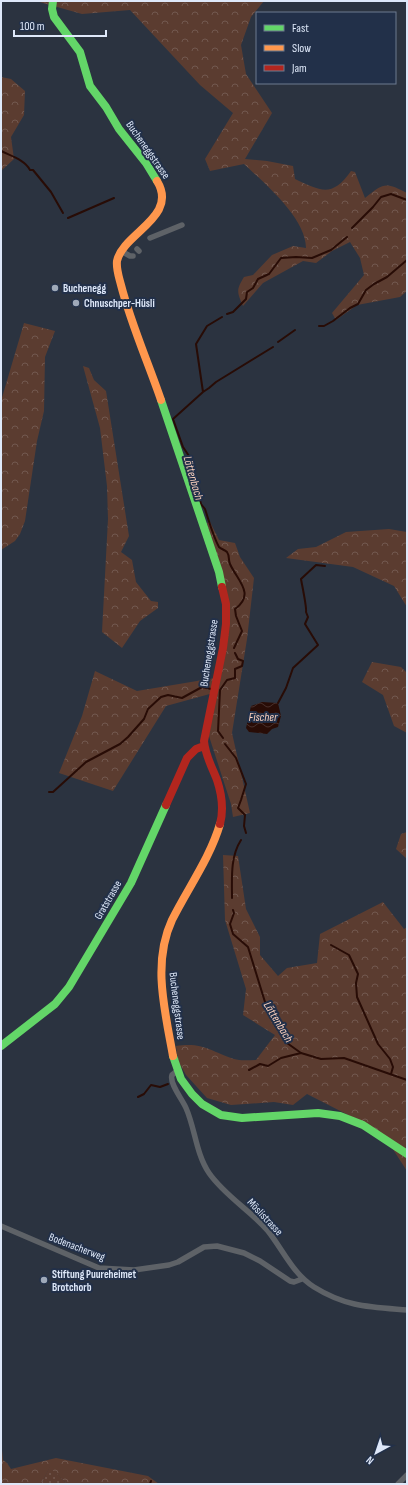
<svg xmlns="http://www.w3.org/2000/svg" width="408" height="1485" font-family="'Sofia Sans Condensed',sans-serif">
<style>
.grass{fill:url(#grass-dots)}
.forest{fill:url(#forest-crowns)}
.water{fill:url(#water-waves)}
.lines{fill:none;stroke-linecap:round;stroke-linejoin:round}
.stream{stroke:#280c06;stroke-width:2}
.street{stroke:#5e6267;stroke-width:5.5}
.fast{stroke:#63d668;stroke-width:8}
.slow{stroke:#ff974d;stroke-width:8}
.jam{stroke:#b3261e;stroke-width:8}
.poi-dot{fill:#9fa9b8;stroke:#223049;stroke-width:1.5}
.labels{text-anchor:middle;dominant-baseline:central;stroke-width:4;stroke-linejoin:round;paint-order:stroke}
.street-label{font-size:11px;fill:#dee8f9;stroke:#223049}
.poi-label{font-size:11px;font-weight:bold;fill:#dee8f9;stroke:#223049;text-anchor:start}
.water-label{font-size:12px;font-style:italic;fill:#fad0bd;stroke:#223049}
</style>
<defs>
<pattern id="grass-dots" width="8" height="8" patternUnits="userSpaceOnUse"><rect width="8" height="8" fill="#5b3c30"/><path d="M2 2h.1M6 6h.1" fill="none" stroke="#72584f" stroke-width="1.8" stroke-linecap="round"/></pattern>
<pattern id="forest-crowns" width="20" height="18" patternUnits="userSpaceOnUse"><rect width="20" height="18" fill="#5b3c30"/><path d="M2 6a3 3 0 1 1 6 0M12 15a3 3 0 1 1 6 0" fill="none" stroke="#72584f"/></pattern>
<pattern id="water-waves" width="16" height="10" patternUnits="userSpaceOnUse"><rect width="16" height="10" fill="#280c06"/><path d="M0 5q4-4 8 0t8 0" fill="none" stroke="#472f2b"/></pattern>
</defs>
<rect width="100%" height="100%" fill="#2b3340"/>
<path class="grass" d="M50 1466 67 1484H41Z"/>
<path class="forest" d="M36 1H264L251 17 241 45 246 74 272 113 245 159 267 161 293 166 295 179C321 191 332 198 351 171L355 172 365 198C384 183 385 182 407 193V291L400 297 357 305 336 320 332 313 364 275 360 258 350 242 332 251 316 263 303 261 263 283 243 306C237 292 236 290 244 277L253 275 272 255 293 246 306 248C306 218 264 183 244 164L210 171 205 159 233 113 200 85 130 10 82 14Z
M1 77 11 79 25 91 24 115 11 137 14 159 1 171Z
M24 323 55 331 45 357 44 411 37 441 25 521 20 534 15 541 1 550V401Z
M83 366 89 368 94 380 106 391 129 536 121 552 132 560 136 582 151 601 158 602V608L140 621 122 648 102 632 108 519 107 486 100 428Z
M210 522 219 540 235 543 240 557 254 578 247 639 232 733 250 813 233 817 231 804 208 733 217 692 166 706 113 791 59 773 82 716 95 671 137 691 221 677 229 607 207 523Z
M389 529 407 532V607L394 586 353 567 286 558 298 549 316 547 346 532Z
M372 662 401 667 407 673V733L394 726 383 695 362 682Z
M407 832V859L396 849 401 834Z
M223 855 238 856 246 909 260 937V955L278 976 287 968 317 963 320 934 383 902 404 929 407 927V1171L385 1137 356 1119 307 1094 293 1105 274 1102 231 1105 207 1098 186 1075 178 1061 176 1046C203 1042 210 1051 234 1059 240 1061 249 1060 256 1060L275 1035 243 1015 246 989 225 920Z
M1 1440 3 1460 7 1463 11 1469 56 1458 148 1476 159 1484H67L50 1467 41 1484H1Z"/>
<path class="water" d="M262 702 278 703 281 716 278 727 272 729 267 734 249 732 246 728 251 706Z"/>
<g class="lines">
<path class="stream" d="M1 151C11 156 25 160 30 170H33L51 192 63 213
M68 218 114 198
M352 228 373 207 381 197 391 194 407 200
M227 314 233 312 246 299 247 292 253 288 258 279 269 274 281 258 296 257 312 258 331 250 347 237
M222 317 207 326 196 344 203 392 173 419 183 447 189 456V463L194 471V479L201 504 205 509C209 521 213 536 219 547 221 549 225 550 227 552 230 556 228 560 230 564 237 580 256 594 235 609L236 616 242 631 234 648
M319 326H324L333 321 350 308 358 304 366 290 374 284 387 277 407 260
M278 342 295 330
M203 392 209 388 216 382 273 347
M278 703 286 688 293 668 318 645 305 624 308 617 306 612C307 608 302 585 301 579L316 565 325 566
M223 738 218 731 220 690 227 680 235 678V669L242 666 243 661 238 659 235 653
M225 744 236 758 246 784 241 800 238 808 245 815 244 826 246 833
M49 792H53L86 762 120 744 128 737 144 719 148 709 161 697 168 695 182 698 202 687 211 689
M232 898C232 879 230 857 241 840
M233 910 234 913 230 924 233 934 248 947 265 1002 279 1031 287 1043 301 1053 321 1059 344 1058 407 1080
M331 945 349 955 358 974 356 983 357 997 378 1044 390 1059 393 1067 391 1074
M249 1070 260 1064 268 1066 281 1058 301 1053
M138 1097 144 1094 151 1085 160 1087 168 1084
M150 1484 151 1481"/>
<path class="street" d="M150 238 182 225
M137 249 139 251
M121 251 130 256H133
M177 1071 172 1075C169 1083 182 1099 186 1108 195 1128 196 1154 209 1173 225 1196 250 1210 268 1231 283 1250 293 1274 314 1287 346 1307 370 1307 407 1310
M1 1226 99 1268 134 1270 169 1265 178 1262 204 1247 217 1246 244 1253 260 1261 290 1281 294 1282 302 1279
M398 1484 407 1475"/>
<path class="fast" d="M53 1 52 9 54 17 80 52 90 86 106 107 119 129 146 163 157 181
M161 400 219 572 222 587
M1 1046 55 1004 69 987 131 883 166 805
M173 1056 181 1079 192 1094 202 1104 221 1115 242 1118 318 1113 340 1116 363 1125 407 1154"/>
<path class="slow" d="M157 181C179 217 123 233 117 261 116 269 119 277 121 285 131 324 148 362 161 400
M173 1056C165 1011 152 963 172 920 188 888 210 858 220 824"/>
<path class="jam" d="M166 805 187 758 196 749 204 746
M220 824C224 809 222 795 217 780 212 767 205 755 204 741L223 648 226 624V604L222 587"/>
</g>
<g class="poi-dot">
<circle cx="55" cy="288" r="4"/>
<circle cx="76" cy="303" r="4"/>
<circle cx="44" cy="1280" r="4"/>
</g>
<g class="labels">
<g class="street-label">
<text transform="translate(148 150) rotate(55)">Bucheneggstrasse</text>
<text transform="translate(209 653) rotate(-81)">Bucheneggstrasse</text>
<text transform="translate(108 900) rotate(-60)">Gratstrasse</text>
<text transform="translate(177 1006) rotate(83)">Bucheneggstrasse</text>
<text transform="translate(265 1217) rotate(47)">Möslistrasse</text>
<text transform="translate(77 1247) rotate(21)">Bodenacherweg</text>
</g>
<g class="poi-label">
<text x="63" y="288">Buchenegg</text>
<text x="84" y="303">Chnuschper-Hüsli</text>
<text x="52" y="1274">Stiftung Puureheimet<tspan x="52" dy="13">Brotchorb</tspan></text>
</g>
<g class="water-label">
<text transform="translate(193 478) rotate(74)">Lättenbach</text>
<text x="263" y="717">Fischer</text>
<text transform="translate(278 1022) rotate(59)">Lättenbach</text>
</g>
</g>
<rect width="408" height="1485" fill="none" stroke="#dee8f9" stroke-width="4"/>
<rect x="256" y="12" width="140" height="72" fill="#223049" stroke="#6d7a8f"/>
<rect x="264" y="25" width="20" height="6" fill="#63d668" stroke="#6d7a8f"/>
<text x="292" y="32" font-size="12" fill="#dee8f9">Fast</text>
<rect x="264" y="45" width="20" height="6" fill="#ff974d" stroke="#6d7a8f"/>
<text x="292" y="52" font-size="12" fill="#dee8f9">Slow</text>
<rect x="264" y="65" width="20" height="6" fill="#b3261e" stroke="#6d7a8f"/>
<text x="292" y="72" font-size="12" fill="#dee8f9">Jam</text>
<g transform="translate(376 1453) rotate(220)" stroke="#223049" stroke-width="3" paint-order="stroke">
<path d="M0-3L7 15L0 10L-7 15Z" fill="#dee8f9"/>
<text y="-6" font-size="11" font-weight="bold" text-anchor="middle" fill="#dee8f9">N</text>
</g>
<path d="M14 30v6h92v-6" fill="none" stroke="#dee8f9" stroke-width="2"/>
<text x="20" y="30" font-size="12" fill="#dee8f9" stroke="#223049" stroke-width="3" paint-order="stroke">100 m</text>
</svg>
